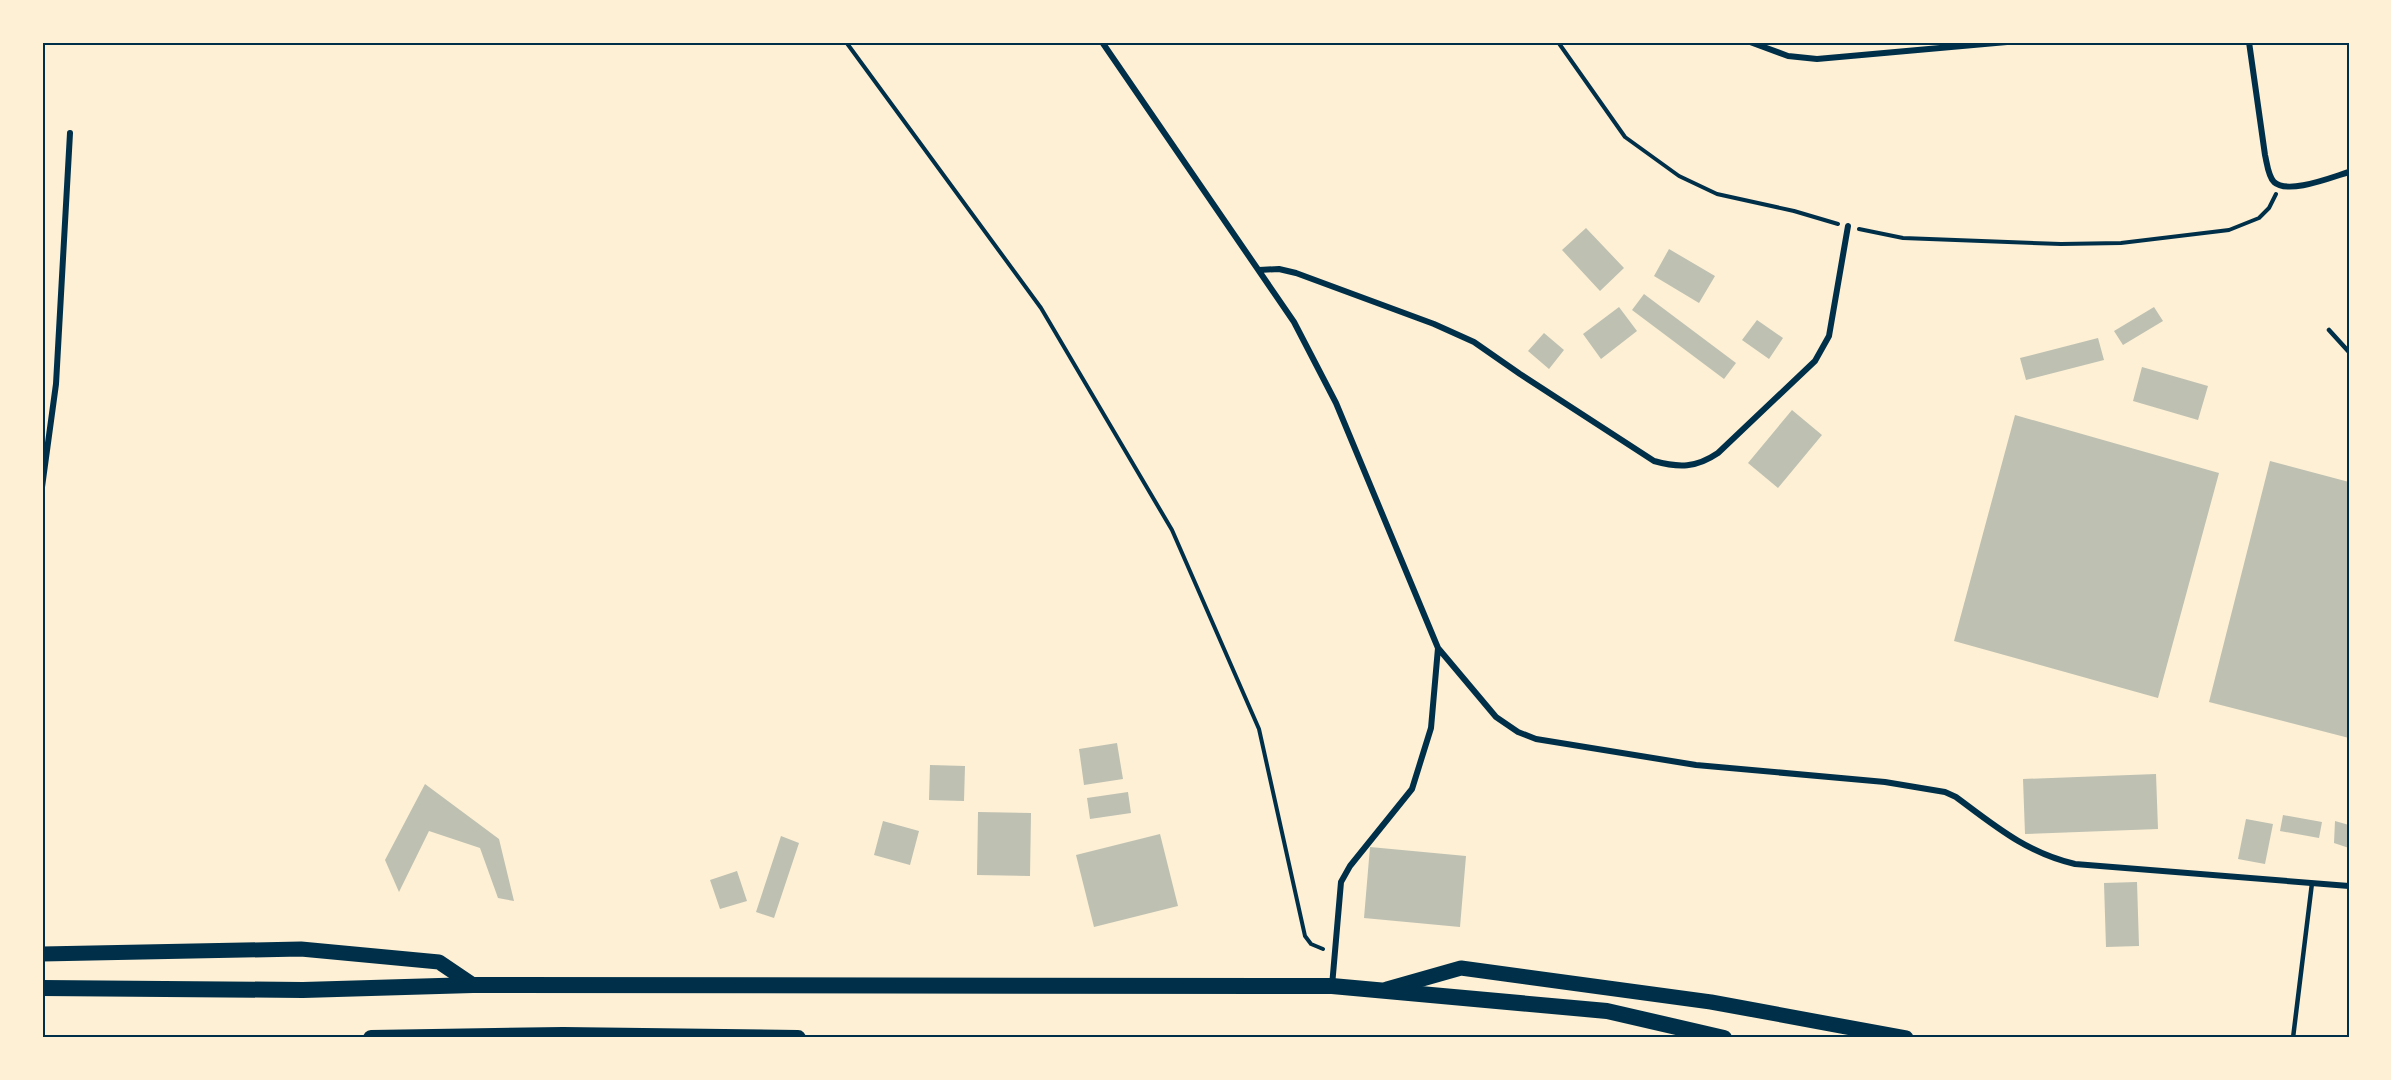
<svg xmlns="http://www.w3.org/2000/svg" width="2391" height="1080" font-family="Barlow,sans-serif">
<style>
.building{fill:#bec0b2}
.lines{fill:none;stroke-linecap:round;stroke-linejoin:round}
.path{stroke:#003049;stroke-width:4}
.service{stroke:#003049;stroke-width:4.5}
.minor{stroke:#003049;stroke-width:6}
.primary{stroke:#003049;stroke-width:15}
.trunk{stroke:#003049;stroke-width:16}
.neatline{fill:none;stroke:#003049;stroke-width:2}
</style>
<rect width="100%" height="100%" fill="#fdf0d5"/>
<path class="building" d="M1586 228 1624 268 1600 291 1562 250Z
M1669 249 1715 276 1699 303 1654 276Z
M1644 294 1736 363 1724 379 1632 310Z
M1619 307 1637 331 1601 359 1583 334Z
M2154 307 2163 321 2123 345 2114 331Z
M1757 320 1783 338 1769 359 1742 340Z
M1544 333 1564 350 1549 369 1528 351Z
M2098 338 2104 360 2026 380 2020 358Z
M2142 367 2208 386 2198 420 2133 401Z
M1792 410 1822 435 1778 488 1748 463Z
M2015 415 2219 473 2158 698 1954 641Z
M2270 461 2349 482V738L2209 702Z
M1117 743 1123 779 1084 785 1079 749Z
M930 765 965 766 964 801 929 800Z
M2156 774 2158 829 2025 834 2023 779Z
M425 784 499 839 514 901 498 898 480 848 429 831 399 892 385 860Z
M1128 792 1131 813 1090 819 1087 798Z
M978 812 1031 813 1030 876 977 875Z
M2283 815 2322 822 2319 838 2280 831Z
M2246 819 2273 824 2265 864 2238 859Z
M883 821 919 831 910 865 874 855Z
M2335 821 2349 825V848L2334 843Z
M1160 834 1178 906 1094 927 1076 855Z
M781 836 799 843 774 918 756 912Z
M1370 847 1466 856 1460 927 1364 918Z
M737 871 747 901 720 909 710 880Z
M2137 882 2139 946 2106 947 2104 883Z"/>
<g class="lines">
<path class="path" d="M846 42 1041 308 1172 530 1259 729 1305 936 1311 944 1323 949
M1558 42 1625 137 1679 176 1717 194 1794 211 1838 224
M1859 229 1903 238 2061 244 2121 243 2229 230 2259 218 2269 208 2276 194"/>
<path class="service" d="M2329 330 2349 352
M2293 1038 2312 883"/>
<path class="minor" d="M1102 42 1294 322 1336 403 1438 648 1496 717 1518 732 1536 739 1696 765 1885 782 1945 792 1956 797C1995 826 2027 853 2075 864L2349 886
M1750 42 1788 56 1817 59 2007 42
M2249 42 2265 155C2267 163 2268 176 2274 182 2288 195 2332 177 2349 172
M1259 270 1279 269 1296 273 1434 324 1474 342 1520 374 1654 461C1679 468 1696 468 1718 453L1815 361 1829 336 1848 226
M42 487 56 384 70 133
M1332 986 1341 882 1350 866 1412 789 1431 728 1438 648"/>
<path class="primary" d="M42 954 301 949 439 962 473 985
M1387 989 1461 968 1711 1002 1906 1038"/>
<path class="trunk" d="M42 988 303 990 473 985 1332 986 1607 1011 1724 1038
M371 1038 563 1035 798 1038"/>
</g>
<rect width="2391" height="1080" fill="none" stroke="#fdf0d5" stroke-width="87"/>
<rect x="44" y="44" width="2304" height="992" class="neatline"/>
</svg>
